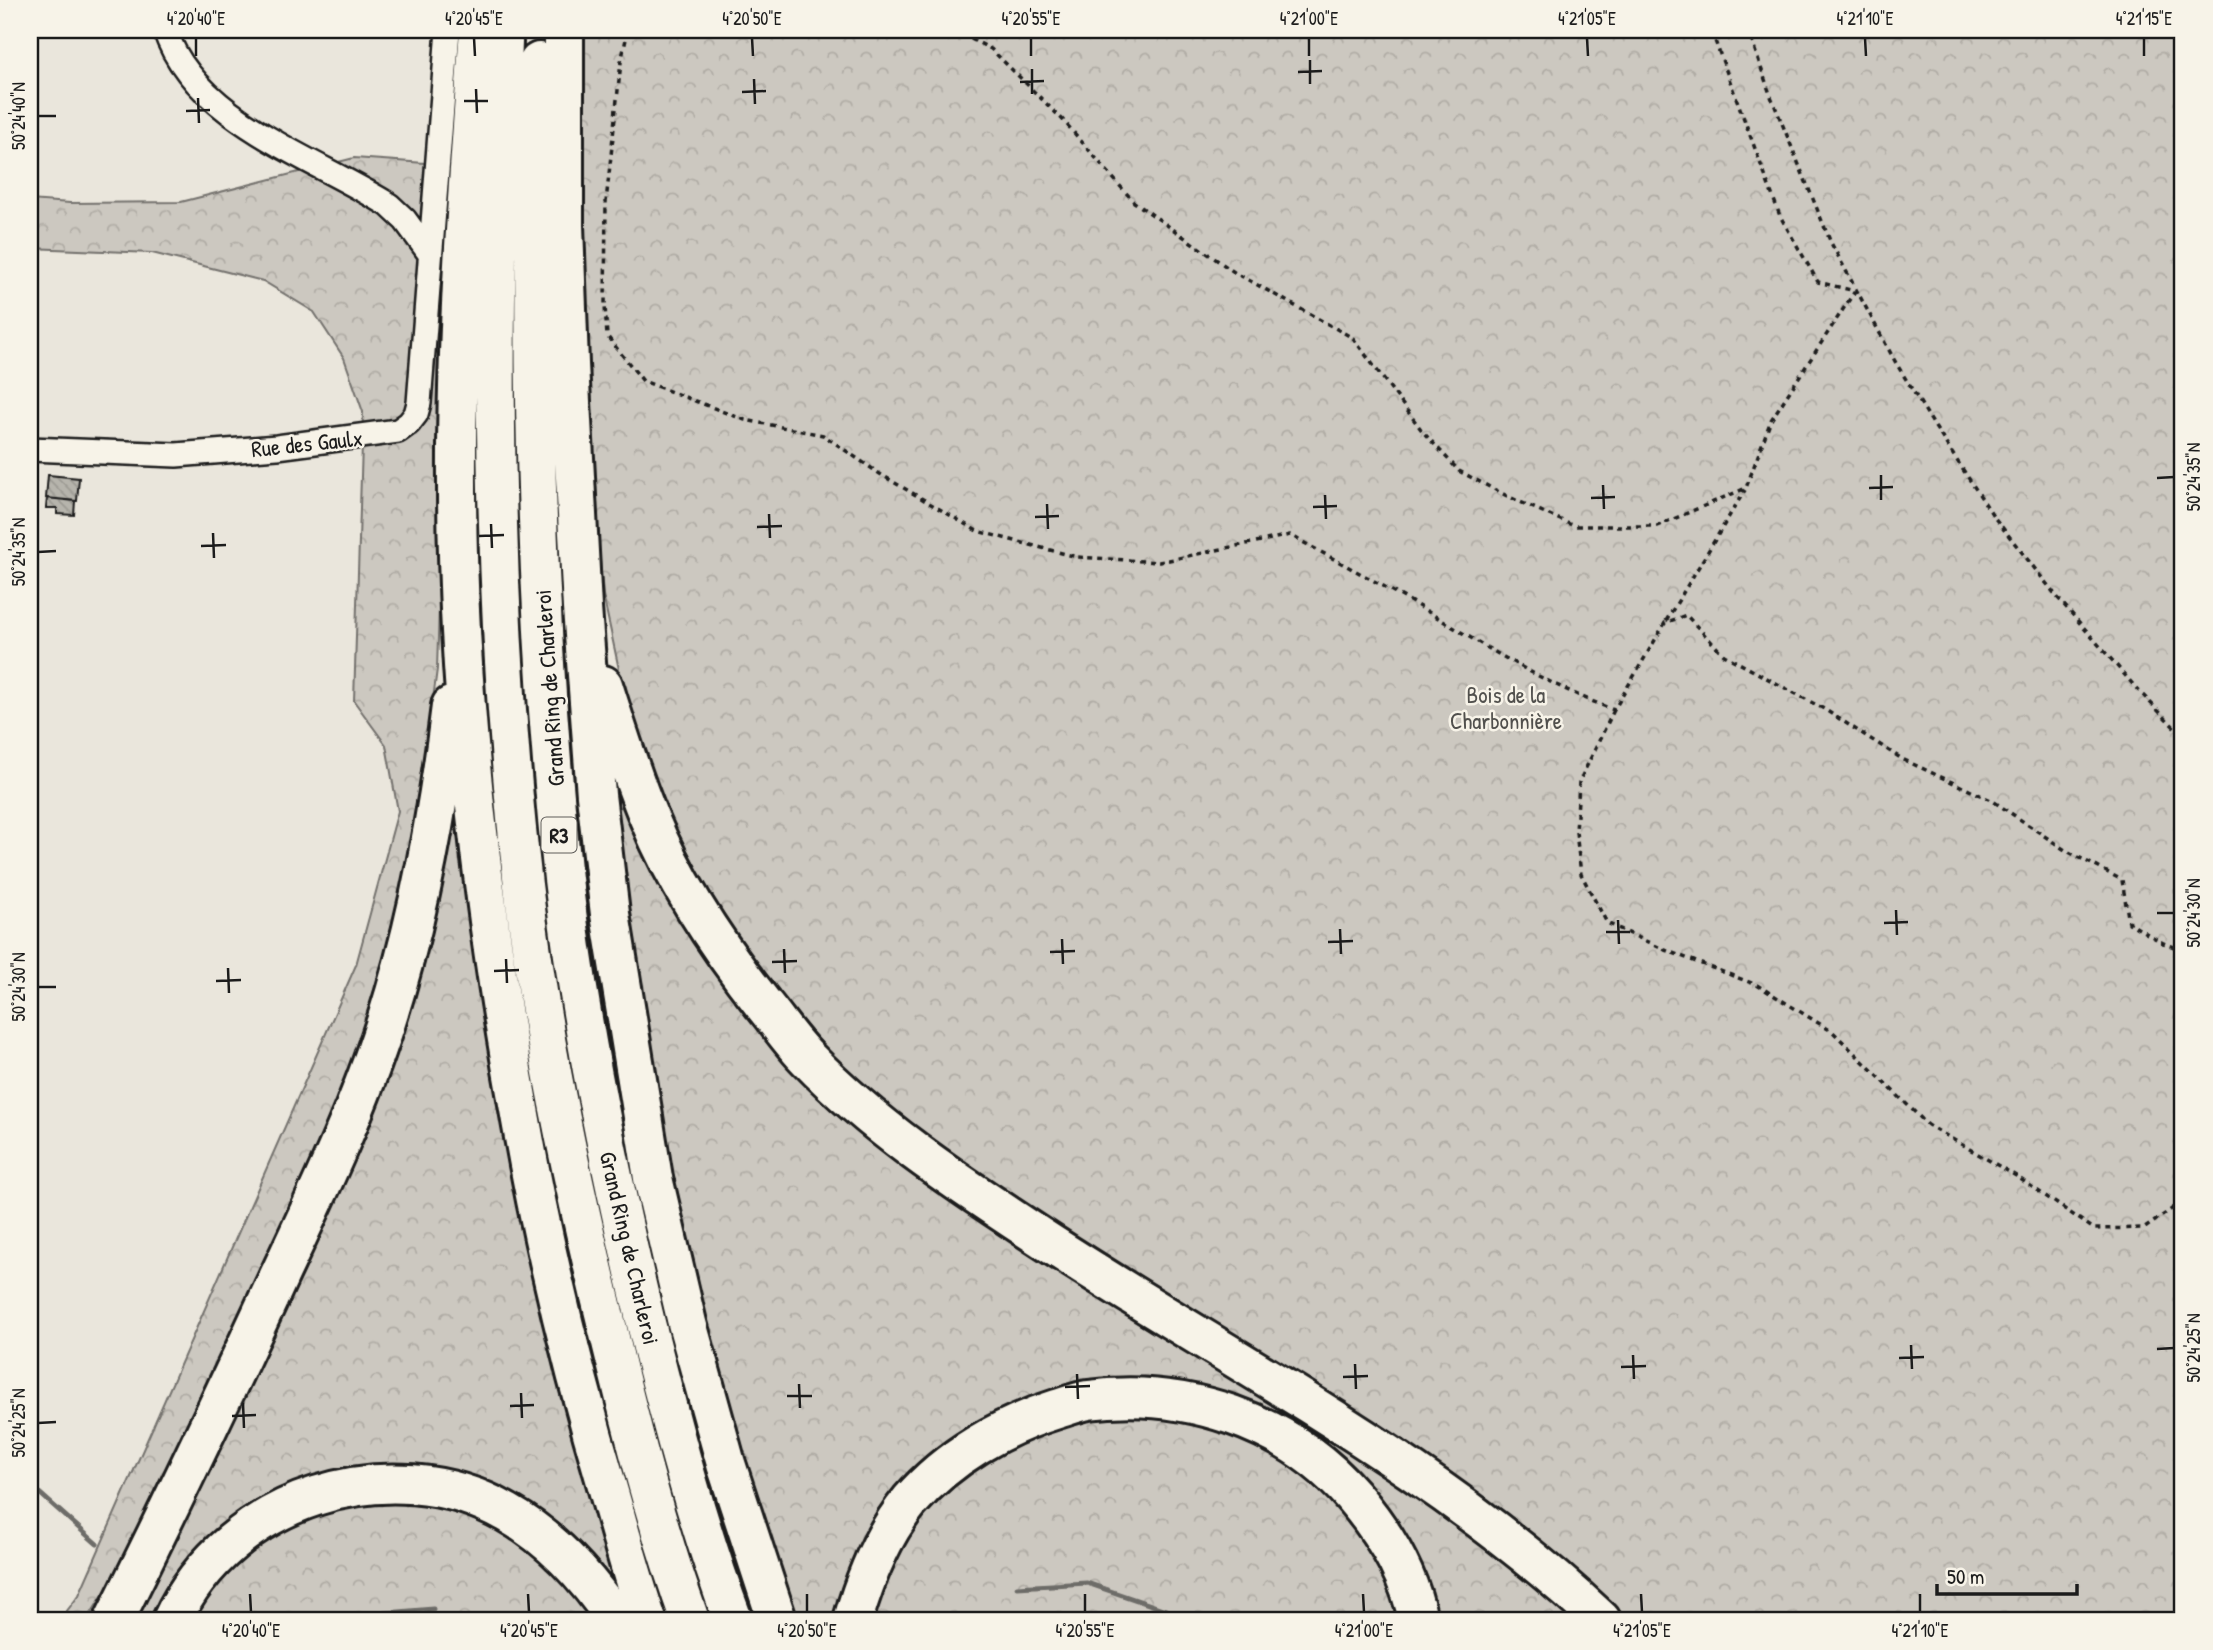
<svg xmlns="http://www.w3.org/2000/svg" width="2213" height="1650" font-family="'Patrick Hand',sans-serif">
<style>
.forest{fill:url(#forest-crowns);stroke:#74726e;stroke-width:2}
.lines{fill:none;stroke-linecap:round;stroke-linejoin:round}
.stream{stroke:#6d6c68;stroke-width:5}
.building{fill:url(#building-back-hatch);stroke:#1c1c1c;stroke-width:2}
.street-casing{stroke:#1c1c1c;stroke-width:28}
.highway-casing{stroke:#1c1c1c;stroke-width:44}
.path{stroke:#1c1c1c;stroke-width:3.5;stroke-dasharray:5 5;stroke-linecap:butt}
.street{stroke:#f7f3e8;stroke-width:23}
.highway{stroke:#f7f3e8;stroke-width:38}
.ticks{fill:none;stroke:#1c1c1c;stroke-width:2.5}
.labels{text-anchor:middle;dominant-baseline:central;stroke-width:5;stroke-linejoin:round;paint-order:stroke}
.shield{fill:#f7f3e8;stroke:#5e5c59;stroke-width:2}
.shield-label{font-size:21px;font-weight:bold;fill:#1c1c1c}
.street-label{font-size:23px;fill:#1c1c1c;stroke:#f7f3e8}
.park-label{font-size:23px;fill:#51504d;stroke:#f7f3e8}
.neatline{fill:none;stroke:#1c1c1c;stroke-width:2.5}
.ticks-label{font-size:18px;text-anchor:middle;fill:#1c1c1c}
</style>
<defs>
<pattern id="forest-crowns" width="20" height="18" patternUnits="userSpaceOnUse" patternTransform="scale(1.75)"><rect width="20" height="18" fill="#ccc8c0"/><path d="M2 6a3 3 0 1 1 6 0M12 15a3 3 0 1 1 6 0" fill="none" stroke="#afaba4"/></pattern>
<pattern id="building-back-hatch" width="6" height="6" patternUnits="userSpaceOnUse" patternTransform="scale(1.75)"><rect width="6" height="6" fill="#b6b4ac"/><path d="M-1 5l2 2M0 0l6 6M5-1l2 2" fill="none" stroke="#9c9a93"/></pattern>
</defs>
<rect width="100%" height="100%" fill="#eae6dc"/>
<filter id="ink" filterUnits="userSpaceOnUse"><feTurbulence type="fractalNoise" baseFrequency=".0143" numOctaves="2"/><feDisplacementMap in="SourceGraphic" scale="14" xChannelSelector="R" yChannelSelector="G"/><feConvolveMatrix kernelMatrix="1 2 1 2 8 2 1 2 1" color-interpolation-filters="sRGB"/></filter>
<g filter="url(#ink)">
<path class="forest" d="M585 30H2183V1620H1625L1579 1575 1421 1453 1036 1213 910 1125 842 1066 765 979 706 887 658 794 623 688 603 595 592 465 582 269Z
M354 158 453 165 437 669 415 838 389 952 366 1027 330 1121 121 1566 87 1620H60L79 1595 356 965 398 811 386 745 354 701 363 412 344 358 314 312 263 281 152 253 30 248V200L70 203 181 202Z
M607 736 771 1028 1392 1466 1585 1620H1429L1407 1553 1212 1395 976 1431 843 1620H795L738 1441 708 1329 656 1096 634 961Z
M458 799C477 951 492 1104 529 1253 559 1376 596 1498 630 1620L557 1534 331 1480 161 1620H127L149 1578Z
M1111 1414 1165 1416 1256 1442 1300 1469 1346 1513 1374 1555 1393 1593 1401 1620H872L889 1567 917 1522 946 1488 974 1465 1062 1423Z
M401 1500 447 1507 495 1525 553 1567 595 1620H192L222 1575 263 1540 333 1507Z"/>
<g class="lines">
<path class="stream" d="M30 1489 36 1490 97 1544
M1017 1587 1087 1583 1195 1620
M330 1618 433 1609"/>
</g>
<path class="building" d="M30 464 35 465 34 475H30Z
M48 475 79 478 77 501 46 498Z
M47 498 75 501 74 515 57 514V508H46Z"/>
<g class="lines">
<g class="street-casing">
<path id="street" d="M165 30C194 119 316 159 389 205L405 220 430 254
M30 449 176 455 277 447 398 431 409 423 416 414 419 403 448 30"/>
</g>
<g class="highway-casing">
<path id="highway" d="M479 30C468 180 456 331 457 483 457 698 483 914 522 1126 544 1251 574 1374 610 1496 622 1538 633 1580 647 1620
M564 30V225L569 364 582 608 596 795 610 914 653 1178 687 1323 726 1464 777 1620
M503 42C491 323 491 606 523 885 541 1036 573 1187 609 1334 632 1429 657 1529 690 1620
M539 62C529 334 534 608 563 879 580 1028 611 1177 646 1323 671 1423 697 1524 733 1620
M603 685C617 729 631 775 649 818 677 886 718 947 763 1004 778 1022 791 1042 808 1059 874 1127 952 1179 1031 1231 1223 1358 1432 1461 1601 1620
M114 1620C171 1506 226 1391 279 1276 318 1193 358 1110 386 1022 419 919 438 813 451 706
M172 1620C229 1498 390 1446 507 1513 553 1539 587 1577 616 1620
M853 1620C865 1578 882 1535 910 1501 948 1457 1002 1426 1057 1409 1067 1406 1077 1402 1088 1400 1183 1387 1288 1421 1352 1495 1383 1531 1409 1573 1418 1620"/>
</g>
<path class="path" d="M628 30 621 62 606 202 605 306 607 336 643 381 745 420 823 435 880 474 977 531 1077 557 1159 562 1290 535C1337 561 1385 586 1430 613 1492 651 1546 684 1614 710L1665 623 1686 615 1724 655 1824 709 1902 759 1993 801 2065 850 2122 880 2129 923 2163 943 2183 950
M953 30 991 49 1062 119 1134 202 1234 272 1353 338 1423 432 1459 471 1507 496 1574 526H1657L1746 488 1771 420 1855 291 1818 282 1780 216 1711 30
M1748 30 1770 94 1831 243 1896 363 1935 427 1994 517 2058 598 2137 689 2183 736
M1666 621 1745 490
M1614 710 1579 782 1576 832 1581 874 1607 923 1665 950 1757 985 1833 1032 1928 1125 2016 1176 2094 1229 2145 1228 2183 1201"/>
<use href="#street" class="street"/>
<use href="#highway" class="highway"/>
</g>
</g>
<path class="ticks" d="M196 38V56M474 38 475 56M752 38 753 56M1031 38V56M1309 38V56M1587 38 1588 56M1865 38 1866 56M2144 38V56M1310 60V84M1032 69V94M1298 72 1322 71M754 79 755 104M1020 82 1044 81M476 89 477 113M742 92 766 91M198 98 199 123M464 101H488M186 111 210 110M38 116H56M1881 475V500M2157 478 2174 477M1603 485 1604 509M1869 488 1893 487M1325 495 1326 519M1591 498 1615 497M1047 504 1048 529M1313 507 1337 506M769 514 770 538M1035 517 1059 516M491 524 492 548M757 527 782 526M213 533 214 558M479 536 504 535M201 546 226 545M38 552 56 551M1896 910 1897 935M2157 913H2174M1618 920 1619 944M1884 923 1908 922M1340 929 1341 954M1606 932H1630M1062 939 1063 964M1328 942 1353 941M784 949 785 973M1050 952 1075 951M506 959 507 983M772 962 797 961M228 968 229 993M494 971 519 970M216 981 241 980M38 987H56M1911 1345 1912 1369M2157 1349 2174 1348M1633 1355 1634 1379M1899 1358 1924 1357M1355 1364 1356 1389M1621 1367 1646 1366M1077 1374 1078 1399M1343 1377 1368 1376M799 1384 800 1408M1065 1387 1090 1386M521 1393 522 1418M787 1396H812M243 1403 244 1428M510 1406 534 1405M232 1416 256 1415M38 1423 56 1422M250 1594 251 1612M528 1594 529 1612M807 1594V1612M1085 1594V1612M1363 1594 1364 1612M1641 1594 1642 1612M1920 1594V1612"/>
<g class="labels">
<rect class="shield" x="541.5" y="817.5" width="35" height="35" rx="5"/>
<g class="shield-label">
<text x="559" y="835">R3</text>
</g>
<g class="street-label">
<text transform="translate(307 443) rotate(-6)">Rue des Gaulx</text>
<text transform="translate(549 688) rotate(-94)">Grand Ring de Charleroi</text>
<text transform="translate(630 1248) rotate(77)">Grand Ring de Charleroi</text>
</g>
<g class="park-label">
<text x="1506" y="694">Bois de la<tspan x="1506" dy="26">Charbonnière</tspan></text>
</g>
</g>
<rect width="2213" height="1650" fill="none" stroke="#f7f3e8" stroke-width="77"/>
<path d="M1937 1584v10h140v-10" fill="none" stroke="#1c1c1c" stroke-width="3.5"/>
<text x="1947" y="1584" font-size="21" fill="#1c1c1c" stroke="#f7f3e8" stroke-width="5" paint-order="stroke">50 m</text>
<rect x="38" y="38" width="2136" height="1574" class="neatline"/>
<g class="ticks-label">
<text x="196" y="25">4°20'40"E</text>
<text x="474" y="25">4°20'45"E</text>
<text x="752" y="25">4°20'50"E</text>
<text x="1031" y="25">4°20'55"E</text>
<text x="1309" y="25">4°21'00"E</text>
<text x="1587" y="25">4°21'05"E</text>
<text x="1865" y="25">4°21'10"E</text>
<text x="2144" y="25">4°21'15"E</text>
<text transform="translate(19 116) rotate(-90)" y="6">50°24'40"N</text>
<text transform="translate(2194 477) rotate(-90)" y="6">50°24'35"N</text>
<text transform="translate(19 552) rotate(-90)" y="6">50°24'35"N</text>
<text transform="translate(2194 913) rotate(-90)" y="6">50°24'30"N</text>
<text transform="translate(19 987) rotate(-90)" y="6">50°24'30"N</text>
<text transform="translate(2194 1348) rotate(-90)" y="6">50°24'25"N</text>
<text transform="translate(19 1423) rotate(-90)" y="6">50°24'25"N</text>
<text x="251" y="1637">4°20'40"E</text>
<text x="529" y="1637">4°20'45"E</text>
<text x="807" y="1637">4°20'50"E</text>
<text x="1085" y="1637">4°20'55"E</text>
<text x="1364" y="1637">4°21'00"E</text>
<text x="1642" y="1637">4°21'05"E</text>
<text x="1920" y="1637">4°21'10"E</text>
</g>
</svg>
